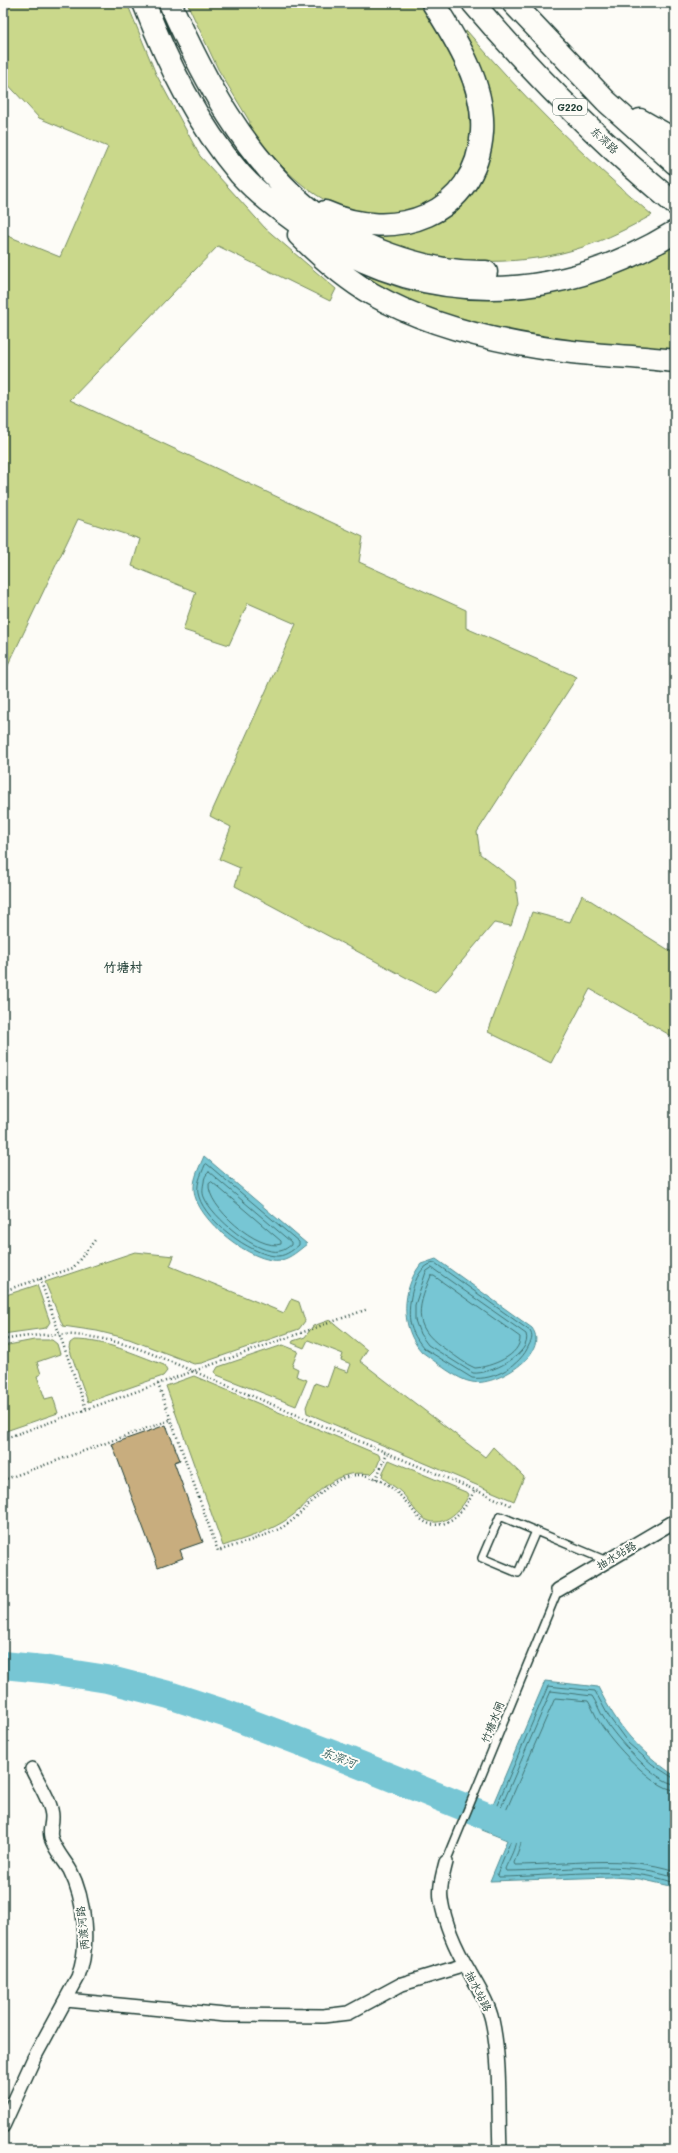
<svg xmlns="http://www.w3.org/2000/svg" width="678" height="2153" font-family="Mali,'LXGW WenKai TC',sans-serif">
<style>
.green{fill:#cad88b;stroke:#748a60}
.water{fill:#77c6d4;stroke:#548f94}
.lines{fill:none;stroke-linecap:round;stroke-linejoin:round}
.shore{stroke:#427474;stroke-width:1}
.river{stroke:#77c6d4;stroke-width:28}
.building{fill:#c8ad7e;stroke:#1f3d34}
.lane-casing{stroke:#1f3d34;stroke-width:10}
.street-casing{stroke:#1f3d34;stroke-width:16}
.highway-casing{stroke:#1f3d34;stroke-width:25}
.path{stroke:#1f3d34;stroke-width:2.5;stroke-dasharray:1 3;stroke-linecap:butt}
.lane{stroke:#fdfcf7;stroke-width:7}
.street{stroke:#fdfcf7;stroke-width:13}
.highway{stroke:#fdfcf7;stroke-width:22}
.labels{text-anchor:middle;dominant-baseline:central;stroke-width:4;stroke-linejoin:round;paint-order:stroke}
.shield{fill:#fdfcf7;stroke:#62766e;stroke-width:1}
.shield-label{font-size:10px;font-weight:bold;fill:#1f3d34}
.street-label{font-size:11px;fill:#1f3d34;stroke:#fdfcf7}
.water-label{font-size:12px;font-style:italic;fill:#355f5c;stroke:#fdfcf7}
.quarter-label{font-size:13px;font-weight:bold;fill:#1f3d34;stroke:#fdfcf7}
</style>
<rect width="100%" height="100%" fill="#fdfcf7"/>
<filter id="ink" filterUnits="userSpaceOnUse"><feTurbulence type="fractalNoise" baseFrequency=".025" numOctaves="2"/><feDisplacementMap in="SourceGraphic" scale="8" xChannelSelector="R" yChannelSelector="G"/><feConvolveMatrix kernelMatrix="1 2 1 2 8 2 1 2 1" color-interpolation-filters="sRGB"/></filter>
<g filter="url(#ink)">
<path class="green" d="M3 3H127L156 74 200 156 265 228 336 289 330 301 218 246 70 400 363 537 359 562 466 610V628L577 677 477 832 480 854 515 881 518 904 511 926 494 923 435 993 235 886 240 868 219 859 231 827 210 816 296 624 248 603 229 645 183 630 196 592 132 566 140 539 78 519 3 676V234L60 257 108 147 39 118 3 79Z
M187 3H420C440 34 464 66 470 103 483 184 413 238 337 206 300 190 272 157 248 126L250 122 218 69Z
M467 31C524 98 585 158 652 215 629 228 607 239 583 247 526 266 456 266 399 248 388 244 376 238 365 234 446 246 501 182 491 104 488 79 475 54 465 32Z
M675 246V354L596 347 483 328 407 300 368 280 369 277C385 282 400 289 416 292 486 305 554 297 620 272 639 265 657 255 675 246Z
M582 895 675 954V1038L590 989 551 1063 488 1032 532 912 570 922Z
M135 1252 174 1256 170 1266 284 1313 291 1299 299 1302 305 1321 299 1329 202 1363 194 1364 129 1339 97 1331 63 1326 45 1282Z
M37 1285 50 1322 46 1328 3 1334V1296Z
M330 1320 367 1350 360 1361 485 1457 493 1447 524 1477 514 1501 307 1413 306 1407 315 1383 327 1387 334 1367 348 1372 351 1364 341 1360 343 1354 308 1340 304 1348 292 1343 293 1341 305 1337 313 1326Z
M34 1340H52L57 1344 60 1354 37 1362 41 1374 37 1376 45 1399 53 1397 58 1413 3 1432V1346Z
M74 1340C105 1340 135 1354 164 1365L167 1371 163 1376 88 1402 69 1348 70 1343Z
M283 1345 298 1351 292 1366 298 1369 296 1376 307 1380 296 1406 217 1375 215 1372 218 1367Z
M194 1376 379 1455 380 1459 376 1469 371 1474C327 1467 315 1503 283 1522 265 1533 243 1539 223 1546L166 1386Z
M389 1460 468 1493 469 1495C461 1511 440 1532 422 1517 414 1511 409 1500 402 1493 396 1487 388 1483 382 1477L383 1472Z"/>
<path class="water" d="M204 1156 307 1244C299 1250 291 1258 281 1260 253 1265 195 1219 194 1190 193 1178 200 1166 204 1156Z
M436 1259 532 1328C551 1354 495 1387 472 1382 457 1380 435 1361 422 1352 400 1328 401 1289 421 1264Z
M545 1681 598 1687C619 1729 637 1749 675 1776V1887L640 1879 612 1877 490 1881 507 1840 482 1830Z"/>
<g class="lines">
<path class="shore" d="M207 1164 299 1242V1245C292 1251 284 1257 275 1256 250 1254 206 1221 199 1197 195 1186 201 1175 205 1165Z
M209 1172 291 1242V1245C288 1247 285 1250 280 1251 258 1256 212 1217 204 1197 202 1192 203 1187 204 1182 204 1178 206 1174 209 1172Z
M212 1182 281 1241V1244C259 1252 206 1206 209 1184Z
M435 1263 530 1331C533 1336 532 1340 529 1345 521 1365 494 1381 472 1378L425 1349C418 1342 412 1332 410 1322 407 1305 414 1264 435 1263Z
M432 1268 526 1334C533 1354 489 1375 473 1373L428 1345 420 1334 415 1320V1305L426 1272Z
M431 1276H434L520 1337C521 1356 490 1367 475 1368 465 1364 457 1357 448 1351 414 1329 415 1312 431 1276Z
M675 1779 652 1764 628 1743 609 1717 595 1691 548 1686 488 1826 508 1836 511 1840 497 1874 499 1877C552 1877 625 1864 675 1883
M675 1784C656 1783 615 1737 605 1720 600 1713 597 1703 592 1696L551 1691 494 1824C499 1828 506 1829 512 1833 522 1840 508 1860 505 1869L506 1871C559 1871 625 1859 675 1877
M675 1790C653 1789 611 1741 600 1723 595 1716 593 1708 588 1701L555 1698 502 1820C505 1824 510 1824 514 1827 528 1835 518 1851 514 1863L515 1865C567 1865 625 1854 675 1871"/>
<path class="river" d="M3 1665 43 1669 107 1679 169 1695 227 1714 348 1760 516 1828H523"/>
</g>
<path class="building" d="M166 1425 180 1460 174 1462 203 1542 180 1550 183 1558 158 1567 112 1444Z"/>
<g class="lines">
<g class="lane-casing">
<path id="lane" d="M536 1531 518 1573 482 1558 500 1516 607 1561
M446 1862 558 1590"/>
</g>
<g class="street-casing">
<path id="street" d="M558 1590 675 1521
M446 1862C443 1874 439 1887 441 1900 445 1924 457 1951 469 1971 477 1986 488 2002 492 2020 501 2061 498 2108 500 2150
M66 2000 225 2015 323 2016 348 2013 402 1984 465 1965
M3 2126 34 2058 78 1977C90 1947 85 1899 70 1870 64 1860 55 1850 51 1838 49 1830 52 1826 52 1817 52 1802 38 1783 32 1769"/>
</g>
<g class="highway-casing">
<path id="highway" d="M144 3C168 64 197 124 240 174 260 196 284 214 308 230 425 309 556 305 675 232
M170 3C204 79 244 156 310 210 317 216 325 223 333 228 352 239 371 248 391 255 422 266 453 273 486 272
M473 3C534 75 602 143 675 204
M513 3 606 101 675 163
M640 120 675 140
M325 212C394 243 476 216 482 132 485 85 457 41 433 3
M299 235C321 257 344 278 372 294 430 327 507 344 572 352 606 356 641 357 675 361"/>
</g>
<path class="path" d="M40 1279 86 1409
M3 1291 73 1268 95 1240
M3 1340C57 1330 98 1333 150 1353L513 1506
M158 1384 218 1551C239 1544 261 1538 281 1528 309 1513 324 1475 360 1475 381 1476 398 1491 410 1507 414 1511 417 1517 422 1520 444 1536 466 1509 474 1491
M3 1439 368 1309
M376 1479 387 1453
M3 1480 170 1420"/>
<use href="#lane" class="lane"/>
<use href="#street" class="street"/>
<use href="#highway" class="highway"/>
</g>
</g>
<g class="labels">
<rect class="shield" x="553" y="99" width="34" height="16" rx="3"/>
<g class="shield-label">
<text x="570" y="107">G220</text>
</g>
<g class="street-label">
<text transform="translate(605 140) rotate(43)">东深路</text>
<text transform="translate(616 1555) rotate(-31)">抽水站路</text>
<text transform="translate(492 1722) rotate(-68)">竹塘水闸</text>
<text transform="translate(82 1928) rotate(-96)">两渡河路</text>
<text transform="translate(479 1991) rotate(63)">抽水站路</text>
</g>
<g class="water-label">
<text transform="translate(339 1757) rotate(21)">东深河</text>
</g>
<g class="quarter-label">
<text x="123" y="966">竹塘村</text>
</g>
</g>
<rect width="678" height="2153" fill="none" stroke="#fdfcf7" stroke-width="16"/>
<rect x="8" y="8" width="662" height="2137" fill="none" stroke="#1f3d34" stroke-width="1.5" filter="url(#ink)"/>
</svg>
